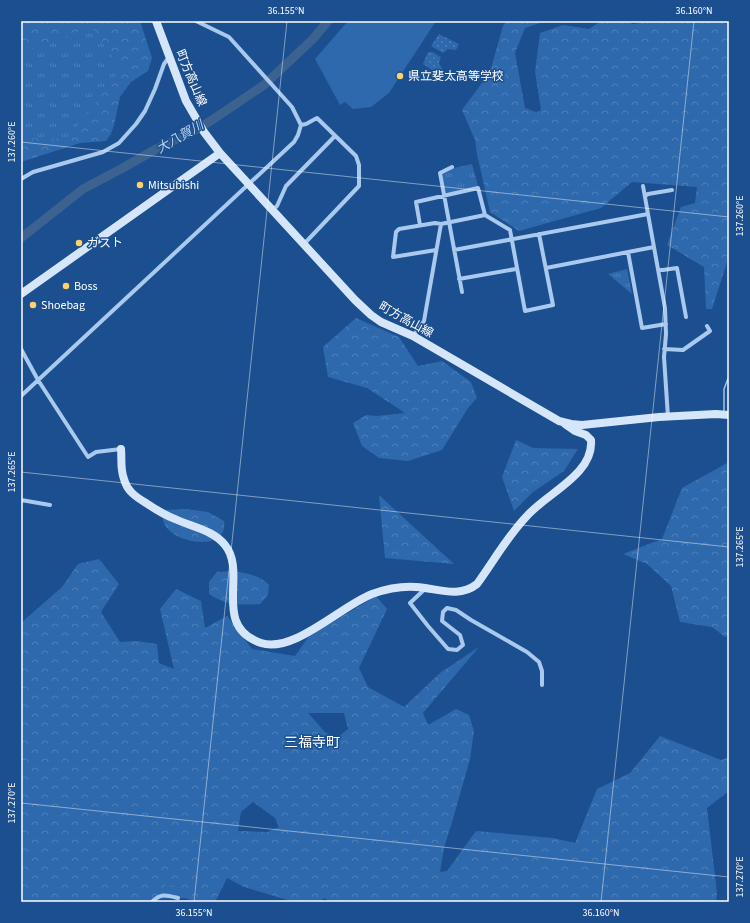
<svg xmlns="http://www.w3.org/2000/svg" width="750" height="923" font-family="'Source Sans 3','Noto Sans JP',sans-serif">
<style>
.grass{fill:url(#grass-dots)}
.forest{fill:url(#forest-crowns);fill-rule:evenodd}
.park{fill:url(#park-tufts)}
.garden{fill:#2e69ad}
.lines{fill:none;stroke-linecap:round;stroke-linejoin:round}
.stream{stroke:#9cc4f0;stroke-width:1.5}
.river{stroke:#3c6290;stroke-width:9}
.street{stroke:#a9c9ee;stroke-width:4}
.secondary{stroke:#d6e6fa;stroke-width:8}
.ticks{fill:none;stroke:#fff;stroke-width:1;stroke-opacity:0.45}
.poi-dot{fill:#ffd166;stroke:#1b4f8f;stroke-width:1.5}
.labels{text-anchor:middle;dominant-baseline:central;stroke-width:3;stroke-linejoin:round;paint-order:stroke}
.poi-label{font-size:12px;fill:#fff;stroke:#1b4f8f;text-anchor:start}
.street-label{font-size:12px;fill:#fff;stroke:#1b4f8f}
.water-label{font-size:13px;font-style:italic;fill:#b5d3f5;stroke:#1b4f8f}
.quarter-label{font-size:14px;fill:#fff;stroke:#1b4f8f}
.neatline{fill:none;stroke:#fff;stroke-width:1.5}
.ticks-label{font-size:10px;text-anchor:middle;fill:#fff}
</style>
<defs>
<pattern id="grass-dots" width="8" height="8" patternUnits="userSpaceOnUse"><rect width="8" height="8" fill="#2e69ad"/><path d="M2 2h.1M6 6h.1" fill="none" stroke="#4d80b9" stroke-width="1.8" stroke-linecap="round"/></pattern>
<pattern id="forest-crowns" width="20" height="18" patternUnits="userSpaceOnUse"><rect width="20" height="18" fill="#2e69ad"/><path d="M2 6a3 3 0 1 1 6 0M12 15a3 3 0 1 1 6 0" fill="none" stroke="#4d80b9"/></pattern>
<pattern id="park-tufts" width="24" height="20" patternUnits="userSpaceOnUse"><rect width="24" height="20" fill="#2e69ad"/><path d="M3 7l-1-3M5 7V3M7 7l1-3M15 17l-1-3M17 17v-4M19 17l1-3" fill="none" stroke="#4d80b9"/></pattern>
</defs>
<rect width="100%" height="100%" fill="#1b4f8f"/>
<path class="grass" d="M439 34 459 44 456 50 448 49 443 53 431 46Z
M428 52H432L441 57 439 63 443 70 438 77 430 73 432 70 423 64Z"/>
<path class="forest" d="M21 21H140L152 58 148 71 131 82 120 97 114 125 111 134 106 141 80 143 21 162Z
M506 21H546L525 28 515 53 525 108 536 112 541 110 535 72 540 33 563 25 589 29 601 21H627L633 24 650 21H729V256L712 309H706L704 267 667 245 681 207 695 203 697 187 632 182 601 208 519 231 490 212 477 154 475 140 462 110 490 72 503 26Z
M356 318 399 337 418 366 442 361 471 382 477 398 468 408 442 450 408 461 379 458 362 446 353 423 366 415 377 416 405 413 367 388 328 377 323 347Z
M516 440 533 448 578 449 564 471 533 492 514 511 502 477Z
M729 462V635L725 637 712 627 680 622 671 586 647 564 623 554 662 539 682 488Z
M379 495 454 564 385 558Z
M186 509 208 512 224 521C230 558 151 541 164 510Z
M99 559 119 584 101 612 120 642 137 641 157 644 159 663 174 669 160 609 176 589 201 601 205 628 227 616 252 649 295 656 309 636 376 596 387 609 359 668 368 687 404 707 440 673 479 647 423 713 428 725 456 709 469 715 474 731 470 759 453 819 444 848 440 872 447 871 476 831 553 838 575 843 597 789 630 773 660 736 721 760 729 757V791L707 808 717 893 716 902H331L324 898 321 902H294L244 887 227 878 215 902H198L184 898 159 899 151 902H21V623L62 587 78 564ZM308 713H344L348 729 337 738 325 732ZM253 802 275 818 279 827 267 832 238 831 241 812Z
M233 571C246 573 260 575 269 585L268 595 260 604C240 605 227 606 209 594V582L217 572Z"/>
<path class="park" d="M92 27 121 69 67 139 21 138V53Z
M472 164 478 186 449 193 445 192 442 174 454 168Z
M627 269 632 294 608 274Z
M166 884 183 889 180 897 164 893Z"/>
<path class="garden" d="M348 21H436L389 93 371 107 353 109 345 102 340 105 315 59Z"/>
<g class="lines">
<path class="stream" d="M724 411V389L729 376"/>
<path class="river" d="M21 238 83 189 121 169 156 149 190 133 209 122 264 85 313 39 328 21"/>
<path class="street" d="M301 125 306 124 317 118 356 156 359 165V186L304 244
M452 167 440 173 462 292
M21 179 33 172 103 152 119 143 136 124 145 111 155 89 164 64 169 57
M643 186 648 214
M645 196 648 194 672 190
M272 210 277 206 286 186 335 136
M420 225 416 202 478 188 485 215
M436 250 393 257 396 232 399 229 435 223 441 224 485 215 510 230 525 311 553 305 539 234
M454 250 648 214 665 308 666 334 664 357 668 417
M628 252 642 328 666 324
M546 268 654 247
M658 270H663L677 268 686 317
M459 279 516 269
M413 336 424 321 441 224
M21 349 38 380 88 457 96 452 121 449
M664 349 683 350 710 331 707 326
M21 396 294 142 298 135 301 125 292 107 229 37 196 21
M21 500 50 505
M426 588 410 603 428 626 448 649 457 650 463 645 460 635 442 621 443 612 447 608 456 610 471 620 527 652 539 662 542 671V685
M152 902C161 893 166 895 178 898"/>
<path class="secondary" d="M156 21 186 101 204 132 220 153 355 300 371 315 381 322 413 336 559 421 571 424 582 425 659 417 716 414 729 415
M21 294 220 153
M121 449C122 459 120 469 124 479 127 491 136 497 146 503 155 509 164 515 175 519 192 527 213 530 225 545 248 573 211 626 261 643 293 654 341 606 372 594 386 589 401 586 416 587 437 588 458 599 477 584 493 562 507 537 526 517 545 494 594 475 591 440L586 435 575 431 565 424"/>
</g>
<path class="ticks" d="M21 142 729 217M21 472 729 547M21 803 729 877M194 902 287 21M601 902 694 21"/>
<g class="poi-dot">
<circle cx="400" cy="76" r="4"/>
<circle cx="140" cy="185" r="4"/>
<circle cx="79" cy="243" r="4"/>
<circle cx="66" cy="286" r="4"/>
<circle cx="33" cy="305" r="4"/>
</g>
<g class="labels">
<g class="poi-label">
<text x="408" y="76">県立斐太高等学校</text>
<text x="148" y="185">Mitsubishi</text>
<text x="87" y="243">ガスト</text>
<text x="74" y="286">Boss</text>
<text x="41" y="305">Shoebag</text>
</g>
<g class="street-label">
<text transform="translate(191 78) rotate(67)">町方高山線</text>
<text transform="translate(406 320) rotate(29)">町方高山線</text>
</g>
<g class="water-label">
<text transform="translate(180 137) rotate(-30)">大八賀川</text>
</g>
<g class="quarter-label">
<text x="312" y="743">三福寺町</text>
</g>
</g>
<rect width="750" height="923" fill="none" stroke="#1b4f8f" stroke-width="44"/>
<rect x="22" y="22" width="706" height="879" class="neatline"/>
<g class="ticks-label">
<text x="286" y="14">36.155°N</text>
<text x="694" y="14">36.160°N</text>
<text transform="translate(11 142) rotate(-90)" y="4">137.260°E</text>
<text transform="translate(739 216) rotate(-90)" y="4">137.260°E</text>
<text transform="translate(11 472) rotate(-90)" y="4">137.265°E</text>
<text transform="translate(739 547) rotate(-90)" y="4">137.265°E</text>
<text transform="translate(11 803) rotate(-90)" y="4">137.270°E</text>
<text transform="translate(739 877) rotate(-90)" y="4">137.270°E</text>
<text x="194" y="916">36.155°N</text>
<text x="601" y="916">36.160°N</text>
</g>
</svg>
